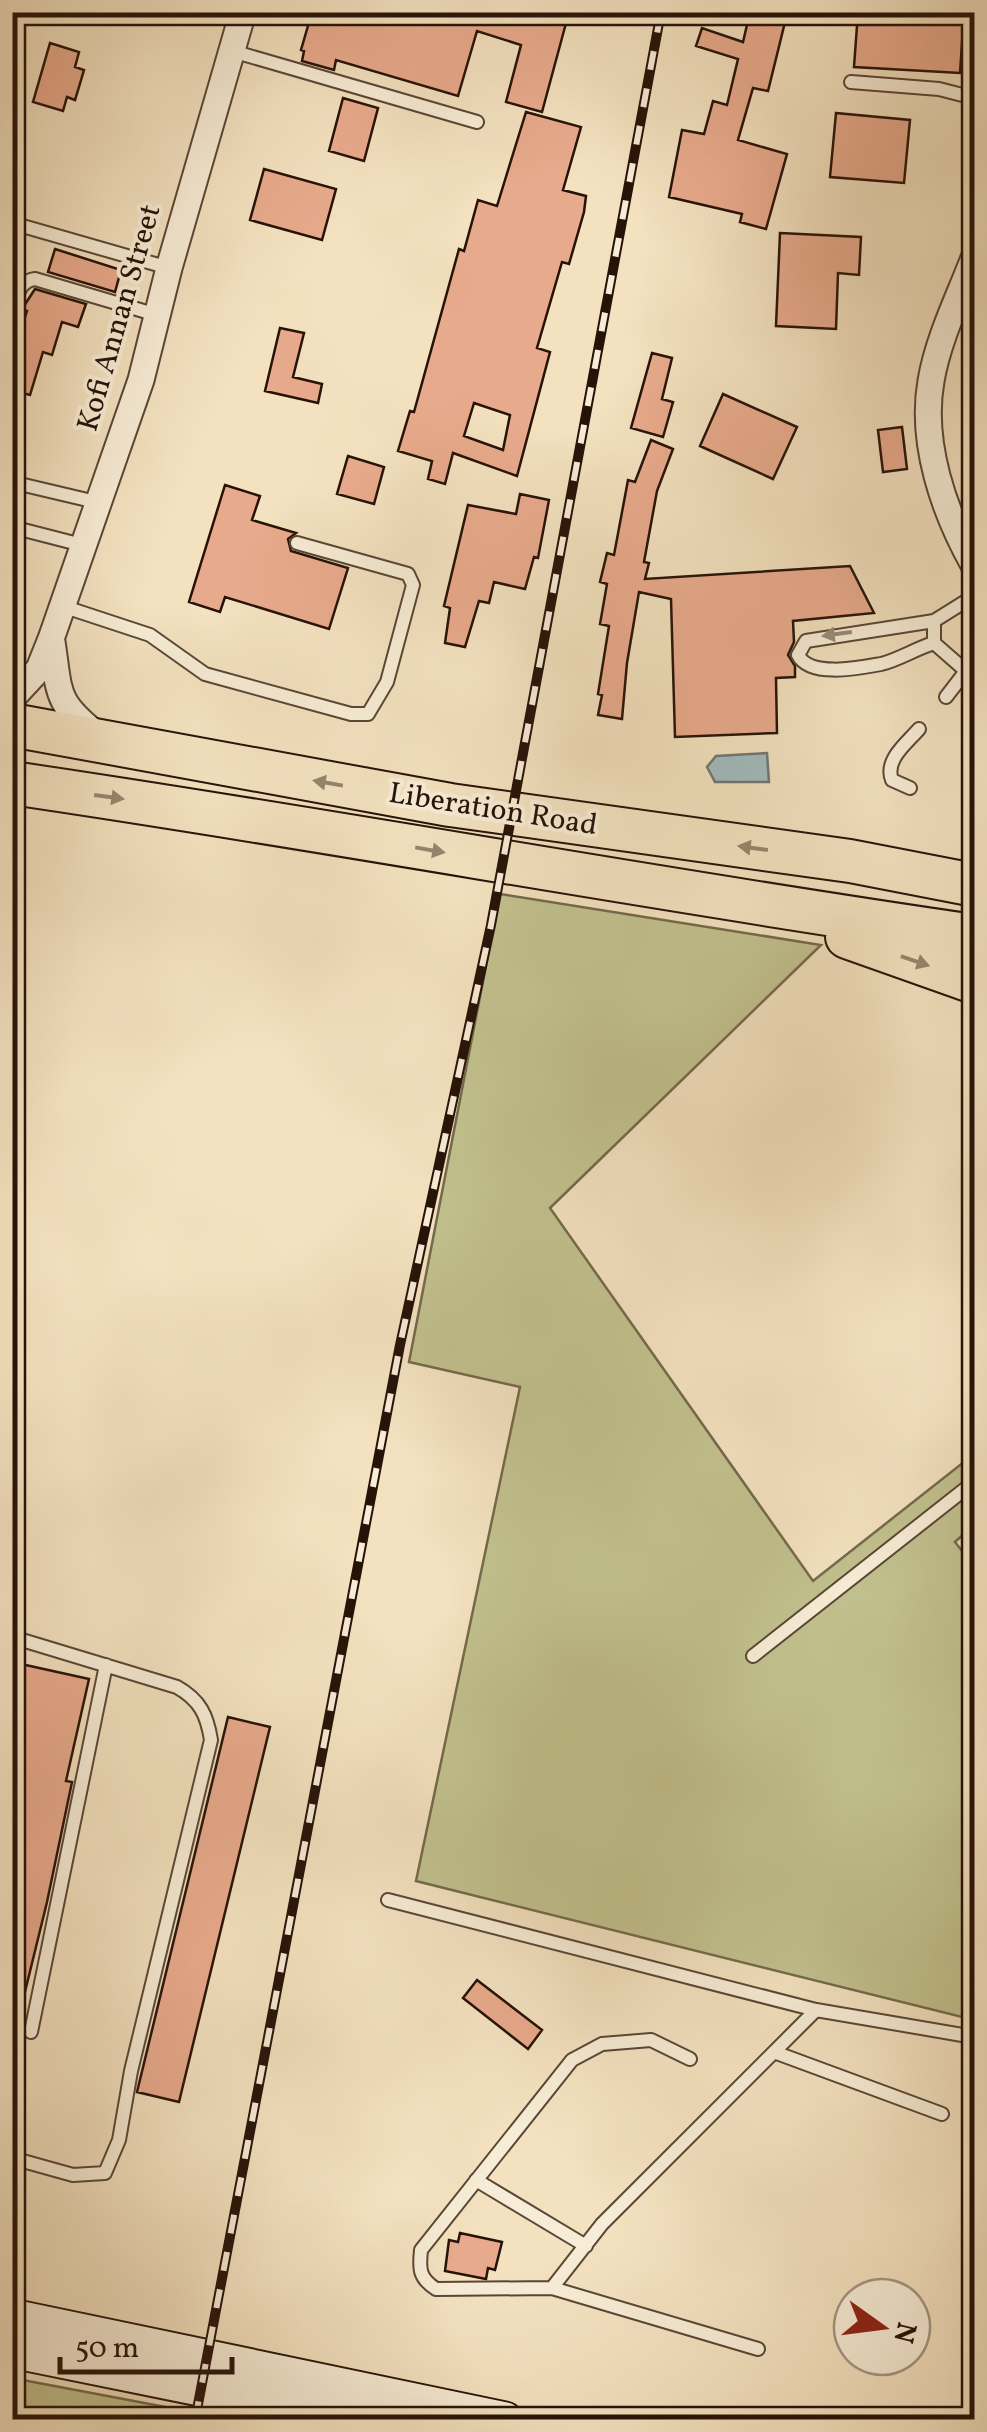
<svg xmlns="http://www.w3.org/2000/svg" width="987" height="2432" font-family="Vollkorn,serif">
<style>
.green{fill:#c1c18e;stroke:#746a4b;stroke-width:2.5}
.water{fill:#a1bbbd;stroke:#707775;stroke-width:2.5}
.building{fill:#e8aa8c;stroke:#271208;stroke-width:2.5;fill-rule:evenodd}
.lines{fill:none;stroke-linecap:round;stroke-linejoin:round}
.service-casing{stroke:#5a4636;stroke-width:16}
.minor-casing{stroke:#5a4636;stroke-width:29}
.secondary-casing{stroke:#271208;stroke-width:39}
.trunk-casing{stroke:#271208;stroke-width:46}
.path{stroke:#271208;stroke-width:4;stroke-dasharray:2.5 5;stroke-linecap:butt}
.service{stroke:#f7ecd5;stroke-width:12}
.minor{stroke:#f7ecd5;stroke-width:25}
.secondary{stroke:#f7ecd5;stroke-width:35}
.trunk{stroke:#f3e1bf;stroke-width:42}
.rail-casing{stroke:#271208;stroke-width:10}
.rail{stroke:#f7ecd5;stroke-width:6;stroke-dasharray:19;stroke-linecap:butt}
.oneway{fill:#998a79}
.oneway2{fill:#97846d}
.labels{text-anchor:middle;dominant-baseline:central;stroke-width:8;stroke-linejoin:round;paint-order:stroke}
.street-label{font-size:30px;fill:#271208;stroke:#f7ecd5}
</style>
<rect width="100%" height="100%" fill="#f3e1bf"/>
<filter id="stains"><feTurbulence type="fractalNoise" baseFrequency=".002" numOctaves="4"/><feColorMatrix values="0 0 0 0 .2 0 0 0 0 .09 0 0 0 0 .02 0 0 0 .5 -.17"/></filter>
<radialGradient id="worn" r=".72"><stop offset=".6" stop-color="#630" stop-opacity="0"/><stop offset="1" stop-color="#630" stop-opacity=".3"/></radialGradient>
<path class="green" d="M500 894 821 945 550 1208 813 1581 974 1454V1525L955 1542 974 1566V1591L969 1596 974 1604V2020L416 1881 520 1387 409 1362Z
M12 2378 187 2411 186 2419H13Z"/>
<path class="water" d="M767 753 769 782H715L707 767 716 756Z"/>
<path class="building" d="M312 12H569L542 112 506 102 521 45 477 31 458 96 336 60 334 70 302 61 304 51 301 50Z
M750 12 786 18 768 91 753 88 738 140 787 154 766 229 740 222 742 214 669 197 682 130 704 134 713 101 727 105 738 59 696 46 702 28 743 42Z
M858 12H964L960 73 854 67Z
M50 43 79 52 75 67 84 70 75 100 67 97 63 111 33 102Z
M343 98 378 108 364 161 329 151Z
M526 112 581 127 563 190 586 196 584 212 569 264 562 262 537 348 550 352 517 476 453 453 445 484 428 479 432 461 398 451 410 411 414 412 459 249 464 251 478 200 497 206ZM474 403 510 415 503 450 464 436Z
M836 113 910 120 904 183 830 177Z
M264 169 336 189 322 240 250 220Z
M780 233 861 237 859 275 838 273 836 329 776 326Z
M55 249 121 270 115 292 48 272Z
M35 289 86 304 78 327 62 322 52 355 43 352 30 395 12 390V356L27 311 22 309Z
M280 328 304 333 293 377 322 384 318 403 265 391Z
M652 353 672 358 662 399 673 402 663 437 631 428Z
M723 394 797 427 773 479 700 446Z
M902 427 907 469 883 472 878 430Z
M651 440 673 449 657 491 644 562 649 563 645 579 850 566 874 613 793 621 794 642 788 655 795 666V677L776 678 777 733 675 737 671 599 639 592 627 663 622 719 598 715 602 695 598 694 609 626 600 624 607 584 600 582 607 553 614 555 628 480 635 482Z
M348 456 384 467 374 504 337 494Z
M225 485 260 496 252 520 296 533 288 539 291 551 348 568 329 629 225 597 220 612 189 602Z
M520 494 549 500 538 558 534 557 525 589 494 582 489 603 479 601 465 647 445 643 450 608 444 606 468 505 516 514Z
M12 1662 89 1679 66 1781 72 1782 47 1902 20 2012 12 2011Z
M228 1717 270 1727 179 2102 137 2092Z
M477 1980 542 2030 528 2049 463 1998Z
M460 2233 502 2242 495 2270 488 2268 486 2279 445 2271 449 2240 458 2242Z"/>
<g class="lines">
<g class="service-casing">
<path id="service" d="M232 51 477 122
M851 82 939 89 974 98
M12 223 169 268
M12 306C18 294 20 281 35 279L157 315
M12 487 24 485 96 502
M12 527 82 545
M62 606 150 635 205 674 351 714H368L387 682 413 585 408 574 297 543
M934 621V643L966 671 946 697
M934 643C917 648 898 660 881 664 859 668 810 678 798 655L806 641 934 621 974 596
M910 788 892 780C884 760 907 743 919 729
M12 1637 177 1687C200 1700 207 1715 211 1740L131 2071 119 2140 105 2173 73 2175 12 2158
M753 1656 974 1482
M388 1900 816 2010 974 2037
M31 2032 106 1665
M774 2052 942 2114
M476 2180 586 2246
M552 2288 436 2289C419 2278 419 2269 421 2250L572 2060 602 2044 651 2040 690 2059
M758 2349 552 2288 602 2224 816 2010"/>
</g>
<g class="minor-casing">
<path id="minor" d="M974 258C959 297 938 339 931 381 920 443 944 512 974 565
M52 642C60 693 54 701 97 735
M12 698 39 669 51 639 141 380 169 268 243 12"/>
</g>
<g class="secondary-casing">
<path id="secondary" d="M12 2317 505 2420
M12 2350 357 2420"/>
</g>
<g class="trunk-casing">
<path id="trunk" d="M12 725 450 805 850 861 974 885
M12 783C334 830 653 890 974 936
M847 937 974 982"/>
</g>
<path class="path" d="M12 2402 36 2420"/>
<use href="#service" class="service"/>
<use href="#minor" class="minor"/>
<use href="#secondary" class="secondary"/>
<use href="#trunk" class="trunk"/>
<g class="rail-casing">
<path id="rail" d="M195 2420 400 1345 491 925 661 12"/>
</g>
<use href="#rail" class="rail"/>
</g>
<defs><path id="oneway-solid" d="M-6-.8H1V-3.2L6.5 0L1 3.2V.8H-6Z" transform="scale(2.5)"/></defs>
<use class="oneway" href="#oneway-solid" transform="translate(837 634) rotate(172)"/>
<g class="oneway2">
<use href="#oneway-solid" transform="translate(328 783) rotate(-170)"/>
<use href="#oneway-solid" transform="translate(109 797) rotate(8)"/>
<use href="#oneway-solid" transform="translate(753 848) rotate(-172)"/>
<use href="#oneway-solid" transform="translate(430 850) rotate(10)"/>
<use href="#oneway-solid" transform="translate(915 961) rotate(19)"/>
</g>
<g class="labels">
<g class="street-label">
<text transform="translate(120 318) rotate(-74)">Kofi Annan Street</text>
<text transform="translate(493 810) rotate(9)">Liberation Road</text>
</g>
</g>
<rect width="987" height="2432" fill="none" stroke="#f3e1bf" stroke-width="50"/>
<rect x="15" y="15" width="957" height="2402" fill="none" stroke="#271208" stroke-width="5"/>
<rect x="25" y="25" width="937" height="2382" fill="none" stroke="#271208" stroke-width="2.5"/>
<g transform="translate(882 2327) rotate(104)"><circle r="48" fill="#f7ecd5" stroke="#a49583" stroke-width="2.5"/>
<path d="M0-8L18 38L0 25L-18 38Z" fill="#8f2418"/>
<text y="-15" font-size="28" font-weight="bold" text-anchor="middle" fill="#271208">N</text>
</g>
<path d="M60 2357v15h172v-15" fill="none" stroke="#271208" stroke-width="5"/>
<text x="75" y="2357" font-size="30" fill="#271208" stroke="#f7ecd5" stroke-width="8" paint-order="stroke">50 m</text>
<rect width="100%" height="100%" filter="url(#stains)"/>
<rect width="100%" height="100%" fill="url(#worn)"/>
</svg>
